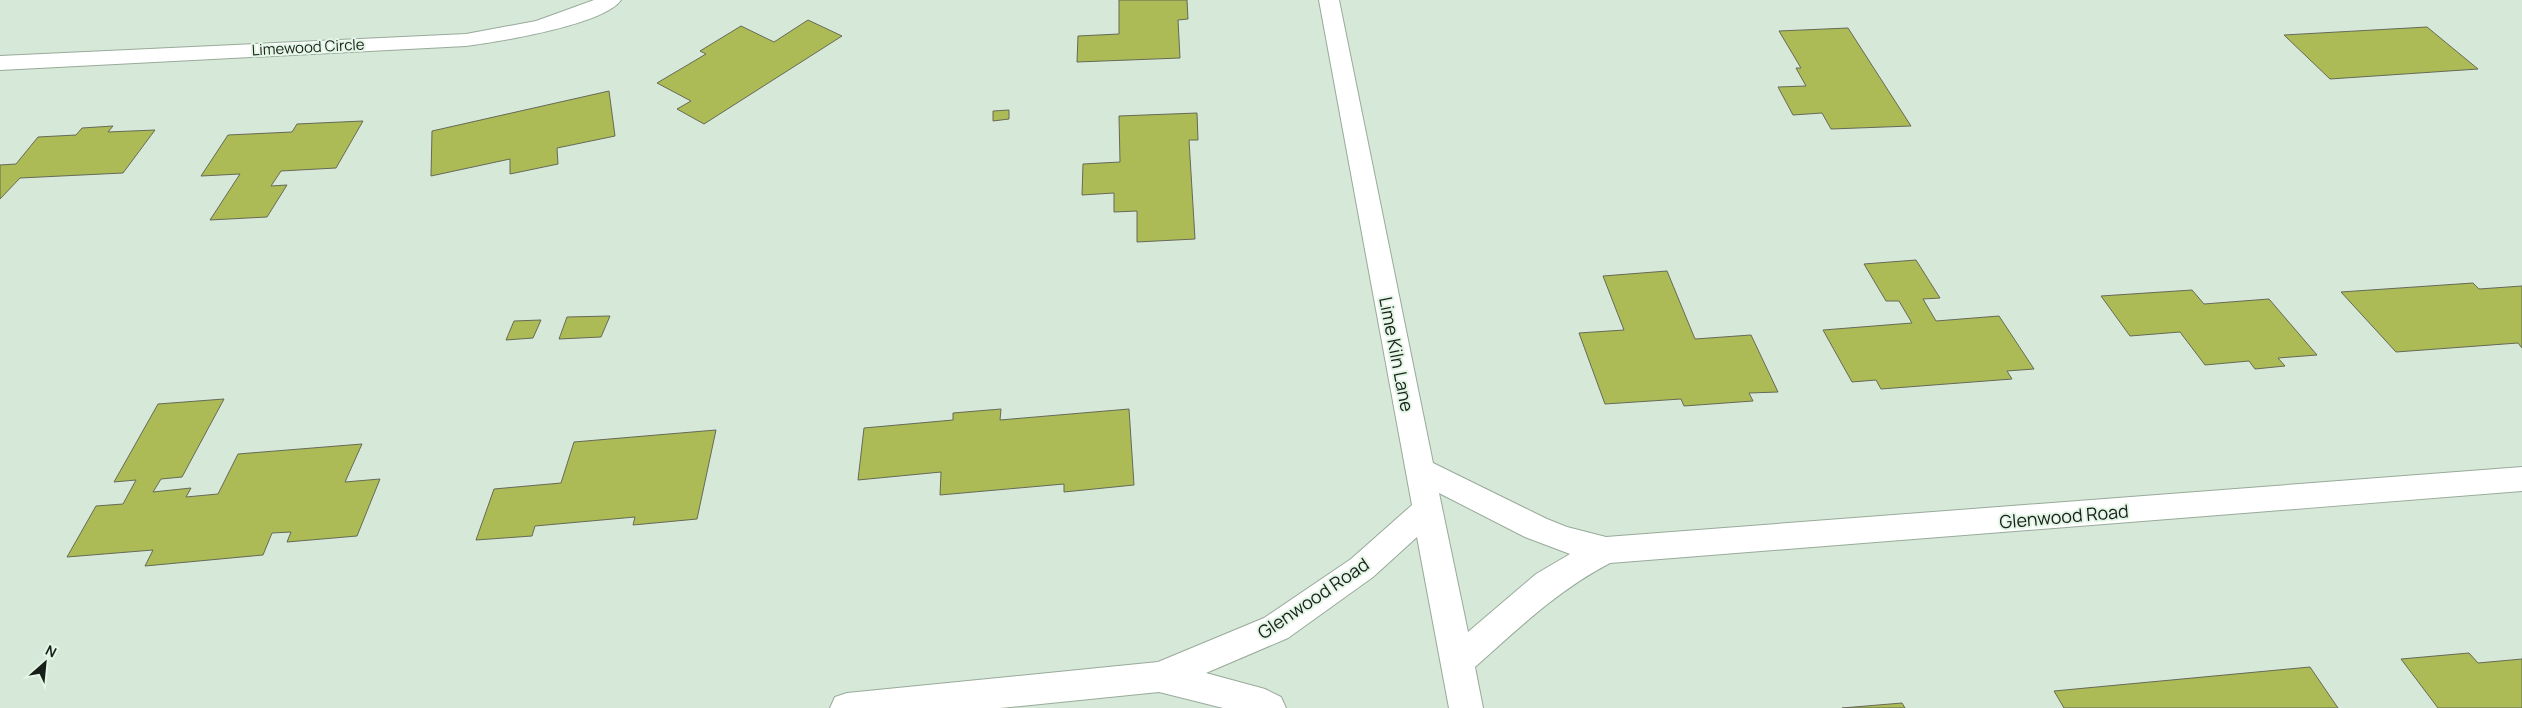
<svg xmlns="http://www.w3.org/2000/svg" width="2522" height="708" font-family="Manrope,sans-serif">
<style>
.building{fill:#acbb55;stroke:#666a57}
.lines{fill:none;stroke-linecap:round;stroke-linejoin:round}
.street-casing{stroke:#98aa9a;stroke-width:2}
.street{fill:#fff;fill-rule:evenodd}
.labels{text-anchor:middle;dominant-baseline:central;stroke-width:4;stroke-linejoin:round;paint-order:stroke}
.far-street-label{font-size:15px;fill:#181f19;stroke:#e3f6e5}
.street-label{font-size:18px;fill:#181f19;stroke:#e3f6e5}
</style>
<rect width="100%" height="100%" fill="#d6e8d8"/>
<path class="building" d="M1119 0H1187L1188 19 1178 20 1180 58 1077 62 1078 36 1119 34Z
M808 20 842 36 704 124 677 109 691 101 657 83 706 54 700 51 741 26 774 42Z
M2427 27 2478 69 2330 79 2284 35Z
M1848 28 1911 126 1831 129 1822 113 1793 115 1778 87 1806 86 1796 68H1801L1779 31Z
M609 91 615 136 557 148 558 164 510 174V159L431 176 432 131Z
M1009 110V119L993 121V111Z
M1197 113 1198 140H1189L1195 239 1137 242V211L1114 212V193L1082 195 1083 164 1120 162 1119 116Z
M363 121 336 168 281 171 271 186 287 185 267 217 210 220 240 174 201 176 228 135 292 132 297 124Z
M113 126 108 132 155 130 123 173 20 178 0 199V165L16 164 38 137 76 135 82 128Z
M1916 260 1940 298 1923 299 1936 321 1999 316 2034 369 2007 371 2012 379 1881 389 1876 380 1852 382 1823 330 1912 323 1899 301H1886L1864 264Z
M1667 271 1695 339 1751 335 1778 392 1749 393 1753 401 1684 406 1681 399 1605 404 1579 333 1624 330 1603 276Z
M2473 283 2479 289 2522 286V348L2518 343 2396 352 2341 292Z
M2192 290 2204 304 2269 299 2317 355 2278 358 2285 366 2255 369 2249 361 2205 365 2180 332 2130 336 2101 296Z
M610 316 601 337 559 339 567 317Z
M541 320 533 338 506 340 514 321Z
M224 399 182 477 161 479 153 492 191 488 186 497 218 494 238 454 362 444 345 482 380 479 357 536 287 542 291 532 272 533 263 555 145 566 153 550 67 557 96 506 123 504 136 480 114 482 158 404Z
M1001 409 1000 420 1129 409 1134 485 1064 492V484L940 495 941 472 858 480 864 428 953 420V413Z
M716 430 697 519 633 525 635 517 535 526 532 536 476 540 494 489 561 483 574 442Z
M2469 653 2478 663 2522 659V708H2438L2401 659Z
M2310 667 2338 708H2064L2054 691Z
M1902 703 1905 708H1842Z"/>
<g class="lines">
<g class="street-casing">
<path id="street" d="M594 0H621C604 25 497 42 466 46L0 70V56L466 34 536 21Z
M1319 0H1339L1433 463 1547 519 1567 527 1606 537 2522 467V491L1610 563C1558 590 1519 628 1475 667L1483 708H1449L1417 537 1373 577 1288 638 1206 673 1265 689 1281 697 1286 708H1223L1159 692 1000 708H830L835 697 847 693 1158 662 1264 618 1351 559 1412 505ZM1439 493 1525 537 1570 554 1536 574 1468 632Z"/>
</g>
<use href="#street" class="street"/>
</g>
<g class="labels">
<g class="far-street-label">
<text transform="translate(308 47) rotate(-3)">Limewood Circle</text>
</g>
<g class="street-label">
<text transform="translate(1397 354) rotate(79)">Lime Kiln Lane</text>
<text transform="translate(2064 516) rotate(-5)">Glenwood Road</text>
<text transform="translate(1313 598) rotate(-34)">Glenwood Road</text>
</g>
</g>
<g transform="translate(45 663) rotate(27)" stroke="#e3f6e5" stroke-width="4" paint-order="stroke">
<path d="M0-4L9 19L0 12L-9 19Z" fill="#181f19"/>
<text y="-8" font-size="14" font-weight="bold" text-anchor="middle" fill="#181f19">N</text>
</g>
</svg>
